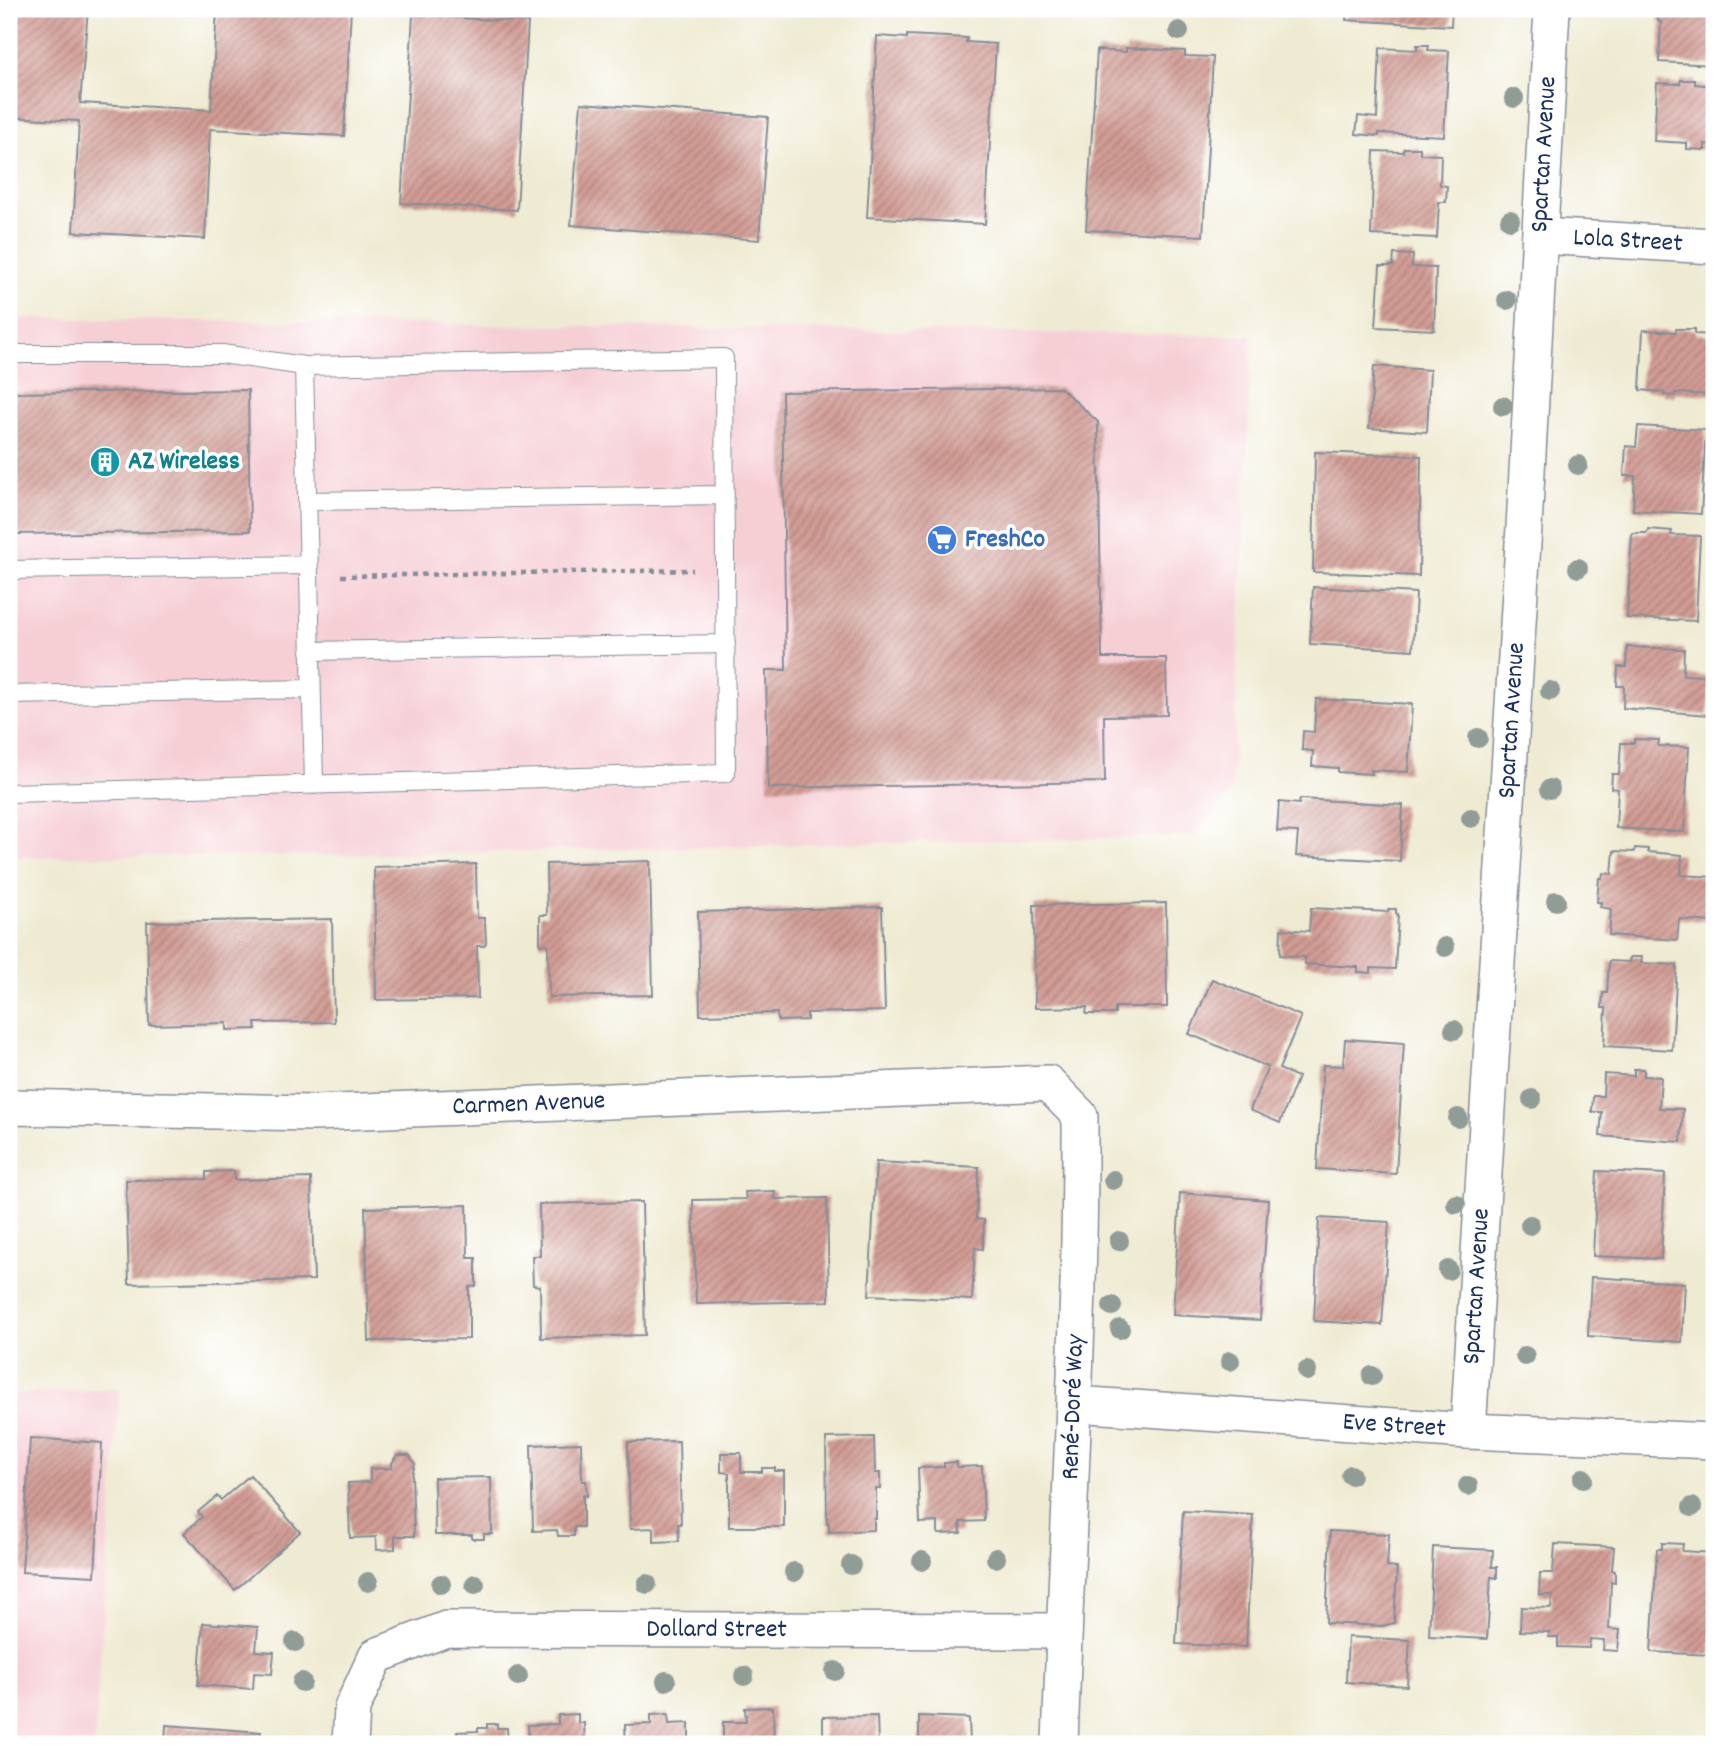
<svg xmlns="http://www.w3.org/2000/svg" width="1723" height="1753" font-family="Dekko,sans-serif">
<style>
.built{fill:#f6cfd5}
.building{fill:url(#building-hatch)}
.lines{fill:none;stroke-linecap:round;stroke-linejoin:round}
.lane-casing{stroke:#858d98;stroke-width:20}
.street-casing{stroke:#858d98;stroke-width:38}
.path{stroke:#858d98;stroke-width:4.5;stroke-dasharray:5 5;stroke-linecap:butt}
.lane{stroke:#fff;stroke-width:18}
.street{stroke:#fff;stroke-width:35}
.tree{fill:#909c96}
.labels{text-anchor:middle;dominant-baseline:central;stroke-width:7;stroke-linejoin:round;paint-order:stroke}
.street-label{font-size:26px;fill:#1b2f5e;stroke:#fff}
.culture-label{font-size:26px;font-weight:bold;fill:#0d838f;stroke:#fff;text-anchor:start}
.shop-label{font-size:26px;font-weight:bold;fill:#366cbe;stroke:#fff;text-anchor:start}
</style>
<defs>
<pattern id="building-hatch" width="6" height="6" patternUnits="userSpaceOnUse" patternTransform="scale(1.75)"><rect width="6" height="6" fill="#d29c94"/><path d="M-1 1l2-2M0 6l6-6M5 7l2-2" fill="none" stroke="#aa807c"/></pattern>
</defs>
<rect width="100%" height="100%" fill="#fff"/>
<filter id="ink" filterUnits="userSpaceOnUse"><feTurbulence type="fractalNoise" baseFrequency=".0143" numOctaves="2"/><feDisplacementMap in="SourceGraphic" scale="14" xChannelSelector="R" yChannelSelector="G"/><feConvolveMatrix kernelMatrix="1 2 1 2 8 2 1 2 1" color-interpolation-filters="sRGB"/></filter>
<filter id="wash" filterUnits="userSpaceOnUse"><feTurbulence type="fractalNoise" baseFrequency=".00686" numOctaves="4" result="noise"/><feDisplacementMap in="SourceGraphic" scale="28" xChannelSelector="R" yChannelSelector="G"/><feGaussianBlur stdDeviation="1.57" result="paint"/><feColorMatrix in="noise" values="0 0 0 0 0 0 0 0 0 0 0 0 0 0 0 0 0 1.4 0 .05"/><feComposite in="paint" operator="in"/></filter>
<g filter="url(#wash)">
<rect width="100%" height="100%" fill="#efebd3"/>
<path class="built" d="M9 318 1252 336 1232 790 1195 836 343 855 9 857Z
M120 1389 94 1744H9V1394Z"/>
<g id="blocks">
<path class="building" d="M9 9H88L80 103 211 110 217 9H351L344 136 210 129 205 239 73 232 79 121 9 117Z
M1347 9H1452L1451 26 1346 20Z
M1659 9H1714V65L1659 62 1661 22 1658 21Z
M413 15 528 22 517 210 401 203Z
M907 35 967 38 966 42 996 44 985 224 867 217 877 36 907 38Z
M1417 45H1429L1428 50 1449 51 1444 136 1379 133V136L1356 134 1358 116 1377 118 1380 48 1417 50Z
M1126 48 1185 51V56L1213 57 1203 236 1086 230 1097 50 1126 52Z
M1681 80H1695V84L1714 86V145L1705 144V150L1687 149V143L1654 141 1657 83 1680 84Z
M581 103 768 117 759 240 571 225Z
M1404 148H1420V154L1441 155 1440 185 1447 186 1446 202H1439L1437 238 1371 235 1374 151 1403 152Z
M1394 254 1413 255 1412 267 1436 268 1434 330 1376 327 1380 266H1393Z
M1676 329H1695V334L1714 335V395L1675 393V396L1664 395 1663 392 1640 390 1643 330 1676 332Z
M1374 366 1430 370 1427 432 1369 428Z
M1061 388 1098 422 1102 658H1166L1167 715 1104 716 1105 782 768 788 766 670H786L782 392Z
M248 390 250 531 9 534V393Z
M1638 426 1706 430 1701 514 1633 510 1635 476H1624L1626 446 1636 447Z
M1315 452 1421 456 1419 576 1313 572Z
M1648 529 1672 531 1671 535 1700 536 1696 621 1627 618 1632 533H1647Z
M1313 587 1416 593 1413 650 1310 644Z
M1627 647 1684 649 1683 675 1710 676 1708 715 1623 708 1624 686H1617L1618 667H1626Z
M1316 699 1412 704 1408 772 1371 770 1372 774 1338 772V768L1312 766 1313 751 1302 750 1303 731 1314 732Z
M1634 739 1659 740 1658 746 1689 747 1684 832 1616 828 1618 789 1611 788 1612 774H1619L1621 743H1634Z
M1300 799 1403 805 1400 861 1296 856 1298 832 1277 831 1279 802 1299 804Z
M1635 848 1648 849V852L1682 855 1681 875 1714 877 1711 922 1679 919 1677 940 1609 935 1611 909 1600 907 1601 902H1597L1599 878H1602L1603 873 1612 874 1614 851 1634 852Z
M650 861 653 995 549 997 548 944 540 945V915H547L546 864Z
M476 864 477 918H484V921L485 922 486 943 484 946H477L478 998 376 1000 374 867Z
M1166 903 1167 1007H1115V1014H1086L1087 1007 1035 1008 1034 905Z
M882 907 885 1011 807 1013V1020L778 1021 777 1013 700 1015 698 912Z
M1311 908 1388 912V909H1396V914H1398L1395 969 1371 968V973L1358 972V967L1305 964V957L1280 955 1281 929 1309 931Z
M332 919 334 1022 255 1023 256 1029 227 1030V1023L149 1025 147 922Z
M1630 957H1642L1641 963 1677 965 1672 1050 1604 1046 1606 1008H1602L1603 993H1607L1609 961 1629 962Z
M1212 979 1301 1016 1279 1069 1298 1077 1280 1123 1250 1110 1268 1067 1189 1034Z
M1345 1039 1404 1043 1396 1174 1317 1169 1323 1065 1343 1066Z
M1634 1069H1644V1076L1661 1077 1659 1108 1683 1109 1681 1142 1600 1136 1602 1112H1592L1593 1096H1603L1604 1074 1634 1076Z
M876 1162 979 1167 976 1219 984 1220 983 1249 975 1248 972 1300 869 1295Z
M234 1171V1180L311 1178 314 1280 129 1284 126 1180 206 1179V1172Z
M1597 1171 1665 1174 1661 1259 1593 1256Z
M775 1191V1199L827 1198 829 1301 696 1304 693 1200 746 1199 745 1192Z
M1180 1193 1268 1200 1260 1320 1173 1315Z
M642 1202 645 1335 541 1338 540 1286 533 1285 532 1256H540L539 1204Z
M467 1205 468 1258H476V1286L469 1287V1339L369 1341 365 1208Z
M1319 1218 1389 1222 1382 1325 1314 1321Z
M1591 1277 1685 1283 1682 1342 1588 1336Z
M874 1437 875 1473H880V1489H876V1519H874V1530L829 1532V1523L827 1524 826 1438Z
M30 1438 102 1443 95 1576 22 1572Z
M9 1441H14L11 1504H9Z
M679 1441 681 1524H678L679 1541 654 1542V1528L630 1529 628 1442Z
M581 1443 582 1481H586L587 1496 583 1495V1527H574V1536H558L557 1530 533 1531 531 1445Z
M721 1453H741V1472H762V1468H775V1471H784V1527H729V1473L721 1472Z
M397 1455H409L415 1464 412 1475 414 1536H395V1549L377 1550 376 1537 350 1538 348 1483 370 1482V1469L392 1468V1463Z
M957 1462V1467L982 1466 984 1521 960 1522 961 1533 938 1534V1522L920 1523 918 1468 944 1467V1463Z
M250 1475 300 1532 235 1590 184 1533 202 1517 198 1512 217 1496 221 1500Z
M491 1477 492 1534H484V1539H472V1535H435L434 1478Z
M1183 1511 1253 1515 1246 1647 1176 1644Z
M1330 1531 1389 1534 1387 1567 1397 1568 1394 1623 1382 1626 1326 1623Z
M1662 1543 1683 1544 1682 1551 1714 1553V1603L1711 1655 1651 1652 1657 1549H1662Z
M1555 1544 1614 1547 1612 1570 1615 1571V1583L1611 1582 1609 1629 1620 1630 1618 1651 1603 1650 1604 1640 1590 1639 1589 1648 1558 1647V1637H1549V1632L1520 1631 1521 1607 1551 1608 1552 1595H1539L1540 1573H1553Z
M1433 1547 1493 1550 1492 1567H1497V1578L1491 1577 1487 1639 1429 1636Z
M203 1623 258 1627 256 1651 274 1652 272 1674 254 1673 253 1689 198 1685Z
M1348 1637 1410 1640 1407 1686 1346 1682Z
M773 1707 774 1744H723V1722H746L745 1708Z
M578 1714V1723H584L585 1744H529L528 1725 558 1724V1715Z
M668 1714 669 1724 689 1723V1744H626L625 1725 651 1724V1715Z
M877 1716 878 1744H823V1717Z
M919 1716 969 1718 970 1744H919Z
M487 1724H497V1728H507L508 1744H458L457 1732 478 1731V1728H487Z
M166 1725 261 1732 260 1744H165Z"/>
</g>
</g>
<g filter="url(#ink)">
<use href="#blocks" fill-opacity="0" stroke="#858d98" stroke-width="2"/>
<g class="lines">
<g class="lane-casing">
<path id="lane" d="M9 354H222L304 366 724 358 726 773 9 793
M304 366 314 785
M307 501 725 495
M9 570 308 565
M310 651 726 644
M9 695 311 689"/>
</g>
<g class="street-casing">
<g id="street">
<path id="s1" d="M1540 236 1714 246"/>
<path id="s2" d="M9 1107 314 1113 1048 1083 1080 1116C1081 1326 1067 1535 1060 1744"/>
<path id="s3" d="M1075 1404 1468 1431 1714 1441"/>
<path id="s4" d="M1468 1431 1524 527 1552 9"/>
<path id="s5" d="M350 1744 352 1708 376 1656 446 1629 1064 1631"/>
</g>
</g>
<path class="path" d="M341 576 693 570"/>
<use href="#lane" class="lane"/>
<use href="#street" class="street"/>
</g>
<g class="tree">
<circle cx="1179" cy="31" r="10"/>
<circle cx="1514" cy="98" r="10"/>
<circle cx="1510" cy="220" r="10"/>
<circle cx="1507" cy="300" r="10"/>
<circle cx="1503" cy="406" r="10"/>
<circle cx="1578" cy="465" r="10"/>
<circle cx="1578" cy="568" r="10"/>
<circle cx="1550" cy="691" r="10"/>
<circle cx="1478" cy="738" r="10"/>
<circle cx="1550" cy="789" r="10"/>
<circle cx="1471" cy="818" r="10"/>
<circle cx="1556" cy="901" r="10"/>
<circle cx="1445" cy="947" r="10"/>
<circle cx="1454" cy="1030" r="10"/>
<circle cx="1532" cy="1099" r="10"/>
<circle cx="1458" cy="1118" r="10"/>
<circle cx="1113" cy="1180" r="10"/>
<circle cx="1456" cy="1204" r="10"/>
<circle cx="1530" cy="1225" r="10"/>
<circle cx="1119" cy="1241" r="10"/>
<circle cx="1448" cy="1270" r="10"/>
<circle cx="1112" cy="1306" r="10"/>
<circle cx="1120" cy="1329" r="10"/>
<circle cx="1525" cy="1356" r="10"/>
<circle cx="1230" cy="1361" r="10"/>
<circle cx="1307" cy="1371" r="10"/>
<circle cx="1372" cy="1376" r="10"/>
<circle cx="1351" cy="1475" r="10"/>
<circle cx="1583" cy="1478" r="10"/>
<circle cx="1468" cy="1486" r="10"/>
<circle cx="1692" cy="1507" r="10"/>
<circle cx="996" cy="1558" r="10"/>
<circle cx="922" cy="1561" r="10"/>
<circle cx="851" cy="1565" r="10"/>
<circle cx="794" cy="1572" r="10"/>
<circle cx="368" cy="1582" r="10"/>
<circle cx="441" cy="1584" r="10"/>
<circle cx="475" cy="1584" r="10"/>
<circle cx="647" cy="1584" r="10"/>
<circle cx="295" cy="1642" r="10"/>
<circle cx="835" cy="1671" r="10"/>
<circle cx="518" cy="1676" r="10"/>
<circle cx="744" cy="1676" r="10"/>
<circle cx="666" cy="1681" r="10"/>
<circle cx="302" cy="1682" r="10"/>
</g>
</g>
<defs>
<g id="building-disc" transform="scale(1.575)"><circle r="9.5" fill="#0f9aa8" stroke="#fff"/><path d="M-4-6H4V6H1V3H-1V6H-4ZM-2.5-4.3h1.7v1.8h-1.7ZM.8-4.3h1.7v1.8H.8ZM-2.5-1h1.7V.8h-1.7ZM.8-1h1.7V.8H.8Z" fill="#fff"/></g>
<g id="supermarket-disc" transform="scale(1.575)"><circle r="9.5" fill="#3f7fe0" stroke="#fff"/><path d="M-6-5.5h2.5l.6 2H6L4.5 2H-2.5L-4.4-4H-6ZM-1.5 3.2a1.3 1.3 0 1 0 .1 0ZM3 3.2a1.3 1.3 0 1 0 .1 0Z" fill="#fff"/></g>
</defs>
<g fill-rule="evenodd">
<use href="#building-disc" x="105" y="462"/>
<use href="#supermarket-disc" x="942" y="540"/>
</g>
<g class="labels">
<g class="street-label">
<text stroke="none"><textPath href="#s4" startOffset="1279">Spartan Avenue</textPath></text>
<text stroke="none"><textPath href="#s1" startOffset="88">Lola Street</textPath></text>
<text stroke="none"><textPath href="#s4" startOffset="712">Spartan Avenue</textPath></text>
<text stroke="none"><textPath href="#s2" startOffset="520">Carmen Avenue</textPath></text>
<text stroke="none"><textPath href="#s4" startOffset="145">Spartan Avenue</textPath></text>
<text transform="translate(1074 1407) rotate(-88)">René-Doré Way</text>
<text stroke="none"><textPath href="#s3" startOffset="320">Eve Street</textPath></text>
<text stroke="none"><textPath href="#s5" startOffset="439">Dollard Street</textPath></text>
</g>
<g class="culture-label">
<text x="128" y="462">AZ Wireless</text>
</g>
<g class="shop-label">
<text x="965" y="540">FreshCo</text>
</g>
</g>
<rect width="1723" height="1753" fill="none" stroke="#fff" stroke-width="35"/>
</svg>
